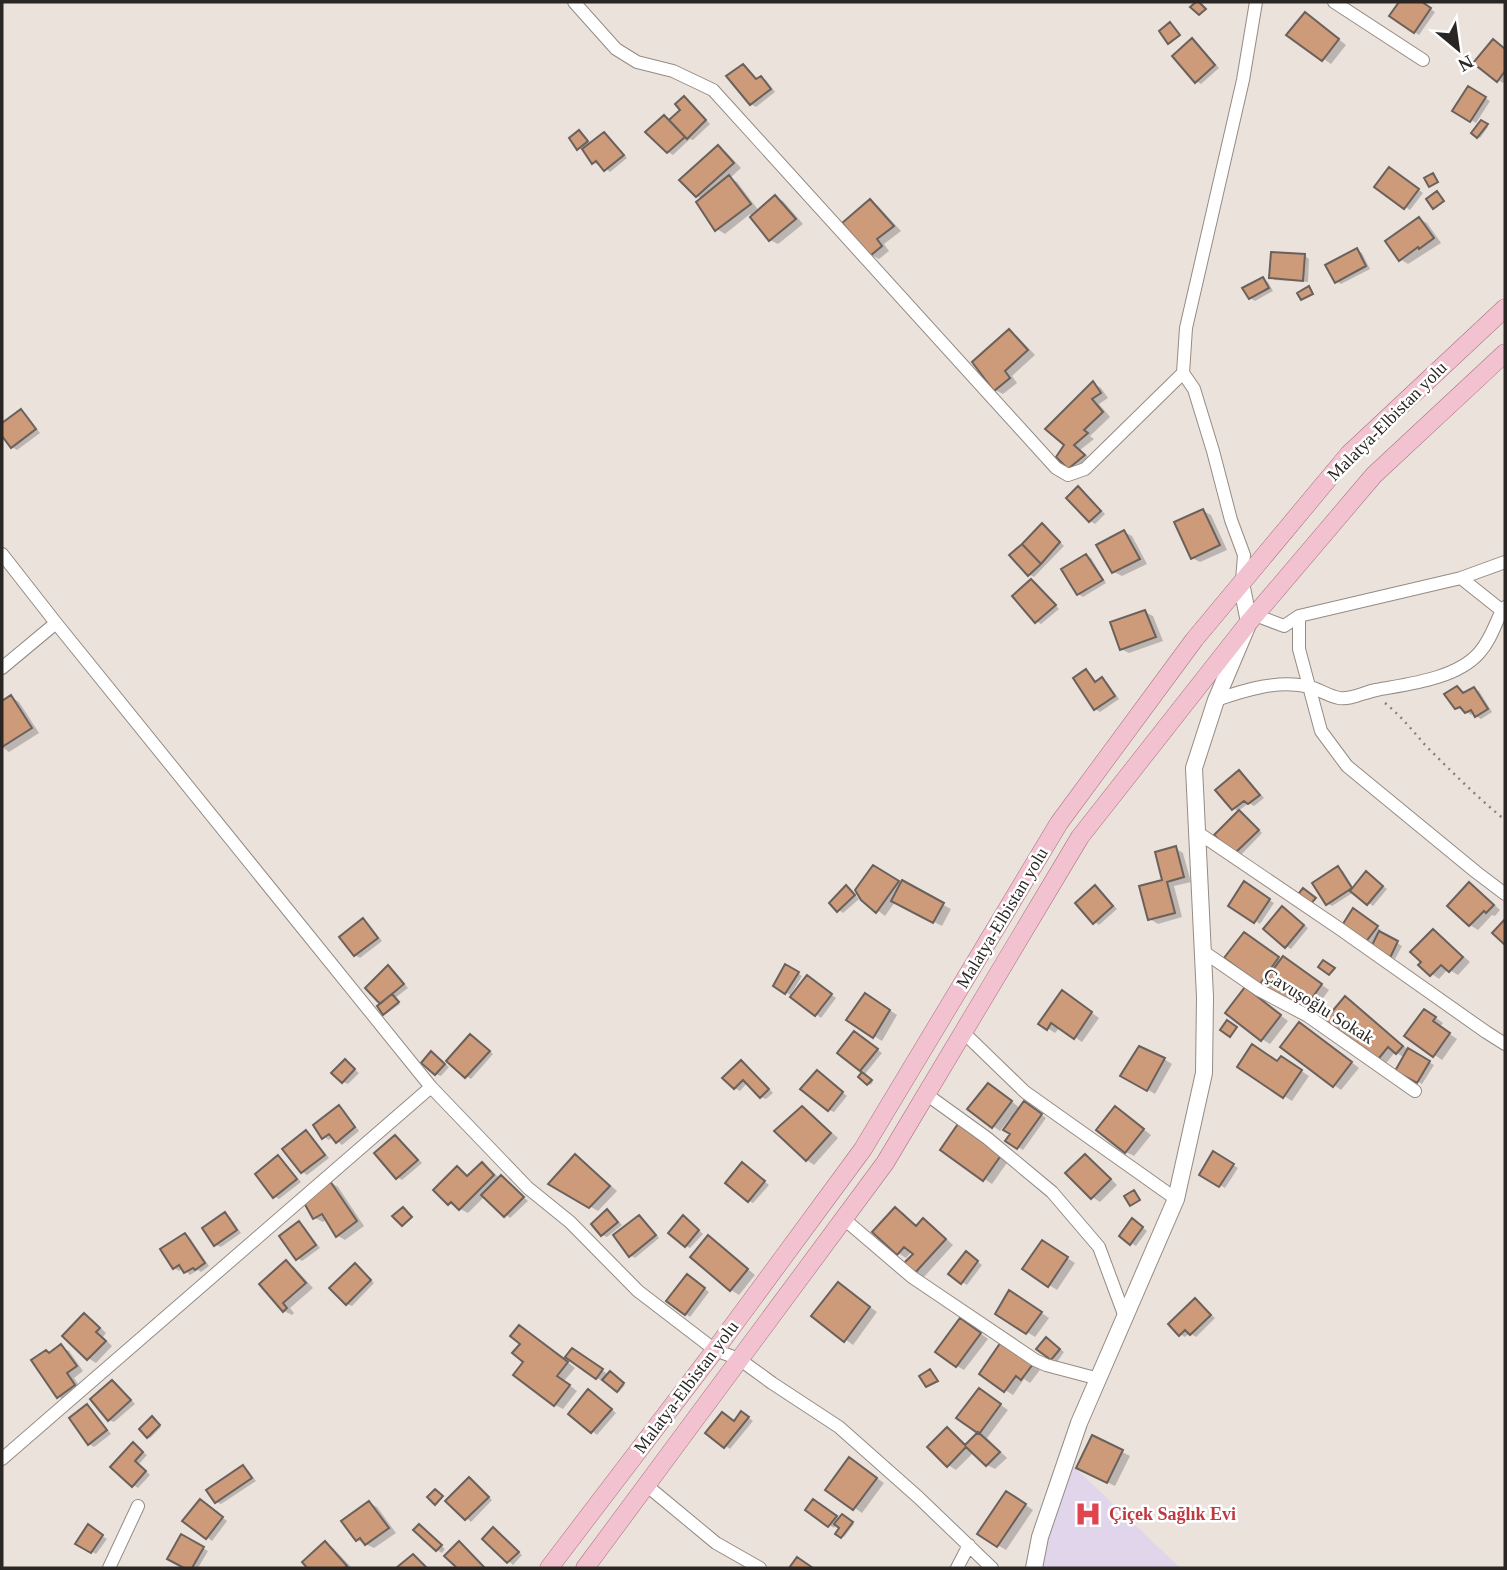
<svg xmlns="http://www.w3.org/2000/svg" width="1507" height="1570" font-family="'Times New Roman',serif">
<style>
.medical{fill:#e0d5ea}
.shadow{fill:#0003}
.building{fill:#cd9a7a;stroke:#6a615c;stroke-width:2}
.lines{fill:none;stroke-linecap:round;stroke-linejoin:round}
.street-casing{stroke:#948b85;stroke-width:14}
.secondary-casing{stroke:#948b85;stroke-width:18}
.primary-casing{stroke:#a7717f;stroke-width:19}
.path{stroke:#88827d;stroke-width:2.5;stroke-dasharray:2 5;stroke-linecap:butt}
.street{stroke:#fff;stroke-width:12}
.secondary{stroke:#fff;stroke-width:16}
.primary{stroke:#f3c2d0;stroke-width:18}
.labels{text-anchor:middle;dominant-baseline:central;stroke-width:5;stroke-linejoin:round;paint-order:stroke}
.street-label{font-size:18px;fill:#292623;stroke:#fff}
.health-label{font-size:18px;font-weight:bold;fill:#be3a42;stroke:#fff;text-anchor:start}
</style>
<rect width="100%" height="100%" fill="#ece2dc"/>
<path class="medical" d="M1067 1460 1180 1568H1038Z"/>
<path class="shadow" d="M1401 2H1420L1435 12 1419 35 1391 16Z
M1313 19 1346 45 1331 64 1289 35Z
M1193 40 1197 43 1219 68 1201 84 1196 81Z
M1498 44 1505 50V80L1503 83 1498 80Z
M743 66 748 69 758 80 761 78 766 80 775 92 756 107 751 104Z
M1468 88 1490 101 1476 123 1454 110Z
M684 98 689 101 710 124 693 140 690 139 673 155 668 152 664 117 670 121 683 110Z
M1482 122 1488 127 1480 138 1473 133Z
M581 133 591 145 604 134 609 137 627 158 610 172 600 164 598 165 593 162 582 147 580 149 578 148Z
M718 147 726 152 741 168 730 178 737 182 759 211 775 197 783 201 803 224 778 244 770 240 750 214 725 234 717 229 702 199 697 196Z
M1394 172 1423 193 1410 210 1376 187Z
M870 201 878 206 901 231 884 244 889 251 879 259 871 255Z
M1419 219 1427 223 1441 243 1408 264 1400 259Z
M1357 250 1362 253 1370 269 1341 284 1336 281Z
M1305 256 1309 259 1308 282 1275 280 1270 277Z
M1263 279 1268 282 1273 291 1255 301 1250 298Z
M1009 331 1017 336 1035 355 1012 376 1017 383 1003 394 995 390Z
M1094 384 1101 388 1108 398 1099 404 1110 417 1090 436 1094 439 1080 450 1092 460 1077 472 1069 468 1067 445Z
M21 411 26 414 40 433 17 450 12 447 2 433V426Z
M1078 488 1083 491 1105 514 1095 524 1090 521Z
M1203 511 1211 515 1227 550 1200 562 1192 558Z
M1047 528 1064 546 1034 577 1029 574Z
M1124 532 1132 536 1147 564 1122 576 1114 572Z
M1086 556 1091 558 1106 583 1083 597 1078 594Z
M1031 581 1036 583 1059 609 1041 624 1036 621Z
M1145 612 1153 616 1163 641 1129 653 1121 649Z
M1086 671 1091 674 1097 683 1102 679 1107 682 1119 699 1100 712 1095 709Z
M1457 688 1465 694 1474 689 1479 691 1492 712 1481 719 1476 716 1474 713 1471 715 1464 710H1462L1457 707Z
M11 697 19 702 39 733 9 752 2 747V703Z
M1239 772 1244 775 1264 798 1254 806 1249 803 1238 811 1233 808Z
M1240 812 1244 815 1262 833 1240 856 1235 853Z
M1175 848 1183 853 1191 882 1174 886 1182 917 1158 924 1150 919Z
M873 867 902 884 903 883 951 909 942 926 895 902 885 916 863 899Z
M1338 868 1343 871 1354 889 1371 877 1387 889 1373 906 1354 892 1332 906 1327 903Z
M1245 884 1274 903 1260 924 1230 905Z
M1470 884 1478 889 1500 910 1495 916 1492 915 1478 930 1470 925 1449 906Z
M1095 888 1100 890 1117 909 1099 925 1095 922Z
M851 890 859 899 843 913 839 910Z
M1288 911 1308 928 1291 949 1286 946Z
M1359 913 1381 930 1379 933 1402 946 1395 959 1366 942Z
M363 920 368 923 382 941 360 958 355 955Z
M1433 931 1441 936 1470 962 1458 975 1448 969 1439 979 1432 974Z
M1252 938 1282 961 1292 963 1329 990 1310 1016 1261 982Z
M786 966 802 976 791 994 793 995 812 980 836 998 821 1018 792 996 775 986Z
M389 968 393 970 408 988 395 998 400 1004 386 1014 384 1013 382 1004Z
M1253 994 1288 1021 1270 1044 1262 1039Z
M1070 997 1099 1018 1082 1042 1060 1027 1055 1033 1041 1024Z
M1346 998 1353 1003 1411 1052 1434 1065 1422 1084 1397 1070 1405 1058 1395 1052 1384 1066 1376 1061Z
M873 999 897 1015 882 1041 848 1020Z
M1432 1015 1443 1023 1440 1027 1457 1039 1442 1060 1407 1036Z
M1308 1029 1359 1068 1341 1090 1334 1085Z
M859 1036 882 1053 864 1075 873 1082 870 1085 860 1077 864 1072 861 1070Z
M475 1039 493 1054 471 1079 466 1076Z
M436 1056 449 1067 441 1076 436 1074Z
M1164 1059 1172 1064 1155 1094 1123 1075Z
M345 1061 359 1073 348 1084 343 1082Z
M1278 1063H1289L1309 1076 1292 1101 1239 1067Z
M746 1065 773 1093 766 1099 761 1097 748 1082 740 1091 735 1088Z
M822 1075 847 1096 834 1112 829 1110Z
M996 1089 1021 1109 1029 1106 1046 1118 1023 1150 1007 1140 1012 1134 1013 1120 1010 1118 1000 1131 993 1126Z
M339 1107 344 1110 359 1131 342 1145 333 1137 329 1140 324 1137Z
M802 1108 810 1113 838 1138 814 1165 807 1160Z
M1123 1113 1151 1135 1134 1156 1126 1152Z
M963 1121 1009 1160 992 1184 942 1150Z
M306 1133 311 1135 329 1158 307 1175 303 1172 284 1149Z
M396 1137 400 1140 422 1163 402 1180 397 1177Z
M1214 1154 1238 1168 1225 1188 1202 1175Z
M1085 1156 1093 1161 1117 1185 1100 1202 1092 1197Z
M279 1157 283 1160 301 1182 279 1199 274 1196Z
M575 1157 583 1161 617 1191 598 1211 551 1184Z
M482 1164 490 1169 500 1179 506 1180 528 1201 510 1218 485 1196 468 1213 449 1203 457 1169 469 1177Z
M747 1167 769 1185 753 1203 749 1201Z
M331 1183 338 1187 364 1226 345 1240 338 1236 327 1219 323 1222 315 1218Z
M895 1209 903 1213 918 1227 924 1221 932 1225 953 1245 923 1278 915 1273V1254L912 1251 906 1258 898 1253Z
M607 1211 612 1214 622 1225 607 1237 602 1235Z
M225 1214 230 1217 241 1233 221 1247 216 1245Z
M639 1217 644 1220 659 1238 635 1258 630 1255Z
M688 1220 703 1234 690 1248 686 1246Z
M299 1223 304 1226 320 1248 302 1261 297 1258Z
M1137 1223 1147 1231 1136 1246 1131 1243Z
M186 1235 190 1238 209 1266 201 1272 198 1270 190 1275 183 1268 179 1271 174 1268Z
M716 1242 755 1275 739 1295 731 1290 692 1257Z
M1050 1247 1075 1263 1057 1290 1024 1269Z
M971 1256 982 1265 967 1285 962 1282Z
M286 1262 294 1267 313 1288 290 1308 294 1313 292 1315 284 1311 261 1284Z
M355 1265 360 1268 374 1283 352 1306 347 1304Z
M692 1279 709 1292 690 1317 686 1314Z
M838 1284 877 1312 853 1345 813 1316Z
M1017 1296 1049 1318 1035 1337 997 1313Z
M1195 1300 1215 1318 1196 1337 1190 1333 1185 1337 1180 1334Z
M85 1315 93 1320 106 1333 103 1337 112 1346 96 1363 88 1358Z
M969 1325 988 1339 964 1370 957 1366Z
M527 1331 575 1368 564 1381 577 1391 563 1409 555 1405 526 1362Z
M1051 1342 1064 1352 1057 1362 1039 1349Z
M61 1347 69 1351 83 1371 74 1378 82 1390 66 1401 58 1396Z
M1009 1349 1040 1370 1030 1383 1024 1379 1013 1395 1005 1390Z
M577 1353 609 1375 612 1374 625 1385 619 1392 603 1379 602 1381 597 1378 568 1357Z
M112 1382 117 1384 135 1404 114 1422 109 1420Z
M594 1394 616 1413 597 1435 571 1413Z
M987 1395 1008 1410 987 1438 1007 1458 995 1469 987 1465 974 1452 956 1470 948 1465 947 1429 955 1434 967 1445 980 1433Z
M87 1407 92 1409 111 1434 94 1447 89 1444 71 1418Z
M746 1416 753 1421 730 1449 708 1433Z
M154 1419 161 1427 150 1438 148 1437Z
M1093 1437 1130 1456 1115 1486 1086 1472Z
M133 1444 147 1455 139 1464 150 1475 138 1488 133 1485Z
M857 1464 884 1483 862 1513 828 1489Z
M243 1467 248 1470 256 1481 221 1504 216 1502Z
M474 1482 492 1500 471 1522 447 1501Z
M1014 1497 1033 1510 1006 1550 979 1534Z
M369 1503 377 1507 396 1533 374 1548 357 1540Z
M205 1504 227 1521 212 1541 185 1520Z
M819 1504 840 1519 843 1516 854 1524 844 1537 837 1533 842 1527 837 1524 834 1528 808 1510Z
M419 1526 445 1549 442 1553 437 1550Z
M88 1527 107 1539 96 1554 78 1543Z
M494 1529 522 1555 513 1565 484 1539Z
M182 1537 208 1551 198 1568H187L169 1558Z
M325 1543 333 1548 352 1568H310L304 1562Z"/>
<path class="building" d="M1196 2H1199L1206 9 1199 15 1190 7Z
M1399 2H1422L1431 8 1414 33 1389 16Z
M1305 12 1339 39 1322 61 1286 35Z
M1170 22 1180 35 1168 44 1159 31Z
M1192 38 1215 65 1195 83 1172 56Z
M1493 39 1505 49V71L1497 82 1473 63Z
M743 64 756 79 761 76 771 89 750 105 726 76Z
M1468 86 1486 97 1470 122 1452 111Z
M684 96 706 120 687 139 669 120 680 110 675 104Z
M664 115 685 137 667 153 645 132Z
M1481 120 1488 124 1477 138 1471 133Z
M579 130 588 141 577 150 569 138Z
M604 132 624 155 604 171 596 161 592 164 582 149Z
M718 145 734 163 696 197 679 180Z
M1389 167 1419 189 1404 209 1374 187Z
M1433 173 1438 182 1429 187 1424 178Z
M729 175 751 204 715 231 696 202Z
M1437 191 1444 201 1433 209 1426 199Z
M775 195 796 219 769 241 750 217Z
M870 199 894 226 877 239 882 246 870 256 842 223Z
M1419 217 1434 238 1419 249 1418 247 1399 261 1385 241Z
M1357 248 1366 266 1335 283 1325 265Z
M1271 252 1305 254 1303 281 1269 278Z
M1263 277 1269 288 1249 299 1242 288Z
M1309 286 1313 294 1301 300 1297 293Z
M1009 329 1028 350 1005 371 1010 378 994 391 972 362Z
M1093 381 1101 393 1092 399 1103 412 1084 430 1088 433 1074 445 1085 455 1068 469 1056 457 1064 445 1045 429Z
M21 409 36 429 11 448 2 436V423Z
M1078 486 1101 511 1089 522 1066 498Z
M1203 509 1220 545 1191 559 1174 522Z
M1042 523 1060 542 1041 564 1022 544Z
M1124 530 1140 559 1112 573 1096 545Z
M1022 544 1041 564 1028 576 1009 555Z
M1086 554 1103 580 1077 595 1061 569Z
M1031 579 1056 605 1035 623 1012 596Z
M1145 610 1156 637 1120 650 1110 622Z
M1086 669 1095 682 1102 677 1115 696 1094 710 1073 678Z
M1457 686 1463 693 1474 687 1488 709 1475 717 1471 710 1465 713 1460 707 1455 709 1444 694Z
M11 695 32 728 2 747V701Z
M1239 770 1260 795 1248 804 1244 801 1232 810 1215 790Z
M1239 810 1259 830 1234 854 1214 835Z
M1176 846 1184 877 1167 882 1175 913 1148 920 1139 886 1162 880 1155 852Z
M873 865 899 881 876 913 861 900 855 890Z
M1338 866 1352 888 1326 905 1312 883Z
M1366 871 1383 886 1367 905 1350 891Z
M902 880 944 903 933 923 891 901Z
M1244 881 1270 899 1254 923 1228 906Z
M1469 882 1494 905 1486 913 1484 911 1469 926 1447 906Z
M846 885 855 895 837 912 829 903Z
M1095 885 1113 906 1093 924 1075 903Z
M1303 888 1316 898 1309 906 1296 897Z
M1282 906 1304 925 1285 948 1263 929Z
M1353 908 1378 926 1365 943 1341 927Z
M363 918 378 938 354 956 339 937Z
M1505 919V945L1492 933Z
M1433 929 1463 957 1449 972 1441 965 1430 976 1418 965 1421 962 1410 952Z
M1379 931 1398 941 1390 958 1371 947Z
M1244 932 1279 957 1260 984 1224 958Z
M1283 956 1322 984 1301 1013 1262 985Z
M1323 960 1335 968 1329 975 1318 967Z
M785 964 799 972 785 994 773 986Z
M388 965 404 984 380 1004 365 988Z
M807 975 832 994 815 1016 790 997Z
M1245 987 1281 1015 1261 1041 1225 1013Z
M1062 990 1092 1012 1074 1039 1051 1023 1047 1030 1038 1024Z
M865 993 890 1010 873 1038 846 1020Z
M392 994 399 1002 383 1015 377 1006Z
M1345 996 1403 1046 1396 1054 1388 1047 1375 1063 1325 1020Z
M1424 1009 1436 1017 1433 1021 1450 1033 1433 1057 1404 1036Z
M1227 1020 1237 1027 1230 1037 1220 1030Z
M1299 1022 1352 1062 1333 1087 1280 1047Z
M854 1031 878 1049 860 1071 837 1053Z
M470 1034 490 1051 465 1078 446 1061Z
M1252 1044 1277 1061 1281 1056 1302 1070 1283 1098 1237 1067Z
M1139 1046 1165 1058 1147 1091 1120 1076Z
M1408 1048 1430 1061 1417 1083 1395 1071Z
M431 1051 445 1064 435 1075 421 1063Z
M345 1059 355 1069 342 1083 331 1073Z
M741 1060 769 1089 760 1098 743 1080 734 1089 722 1078Z
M817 1070 843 1092 828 1111 800 1089Z
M862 1072 872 1080 867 1085 858 1077Z
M988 1083 1012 1101 992 1128 967 1109Z
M1024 1101 1042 1114 1017 1149 1005 1141 1010 1134 1003 1130Z
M339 1105 355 1127 336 1143 329 1134 322 1139 313 1125Z
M802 1106 831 1133 806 1161 774 1131Z
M1115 1106 1144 1129 1125 1153 1096 1130Z
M962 1118 1002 1154 983 1181 940 1150Z
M306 1130 325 1155 301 1173 282 1149Z
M395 1135 418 1160 396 1179 374 1153Z
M1213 1151 1234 1164 1219 1187 1199 1175Z
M575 1154 610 1186 589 1208 548 1184Z
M1085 1154 1111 1179 1091 1199 1065 1173Z
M278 1155 297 1179 273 1198 255 1174Z
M482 1162 494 1175 459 1210 451 1202 448 1205 433 1190 457 1166 467 1176Z
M742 1162 765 1181 748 1202 725 1183Z
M501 1175 524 1197 504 1217 481 1195Z
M330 1181 357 1221 336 1237 322 1214 313 1219 303 1201Z
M1134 1190 1140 1200 1130 1206 1124 1196Z
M403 1207 412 1217 402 1226 392 1216Z
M895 1207 916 1226 923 1218 946 1239 914 1274 903 1264 913 1254 904 1247 897 1255 872 1232Z
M607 1209 618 1222 601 1236 591 1224Z
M225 1212 237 1230 214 1246 202 1228Z
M639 1215 656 1235 629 1257 613 1235Z
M683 1215 699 1230 685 1247 668 1233Z
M1132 1218 1143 1227 1130 1245 1119 1236Z
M299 1221 316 1245 296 1260 279 1236Z
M185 1233 205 1263 195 1270 193 1268 184 1273 179 1265 173 1269 160 1249Z
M708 1235 748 1269 730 1291 690 1257Z
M1042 1240 1068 1257 1048 1287 1022 1269Z
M966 1251 978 1261 961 1284 948 1274Z
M286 1260 306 1283 283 1303 287 1308 283 1312 259 1284Z
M355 1263 371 1280 346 1305 329 1288Z
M687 1274 705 1288 685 1315 666 1301Z
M838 1282 870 1307 844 1342 811 1316Z
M1009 1290 1042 1312 1026 1334 995 1314Z
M1195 1298 1211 1315 1190 1335 1185 1330 1179 1336 1168 1324Z
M84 1313 100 1328 96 1332 106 1341 87 1360 62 1336Z
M960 1318 981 1333 956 1367 935 1352Z
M519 1325 568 1362 557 1376 570 1385 554 1406 513 1375 523 1362 512 1353 520 1344 510 1336Z
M1046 1337 1060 1349 1051 1360 1036 1349Z
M1001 1342 1033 1364 1021 1380 1016 1376 1004 1392 979 1374Z
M61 1344 77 1366 67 1373 75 1385 57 1398 31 1360 46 1350 49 1353Z
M572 1348 603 1369 596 1379 565 1357Z
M930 1369 938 1381 926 1387 919 1376Z
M610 1371 624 1383 617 1392 602 1380Z
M112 1380 131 1400 108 1421 90 1399Z
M979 1388 1001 1404 979 1434 956 1418Z
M588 1389 612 1409 591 1433 568 1414Z
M87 1404 107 1430 88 1445 69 1418Z
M741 1411 749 1417 724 1448 705 1433 722 1412 734 1421Z
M152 1416 160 1425 147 1438 139 1429Z
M947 1427 965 1445 978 1432 1000 1452 986 1466 966 1447 947 1467 927 1447Z
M1092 1435 1123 1450 1107 1483 1076 1468Z
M133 1442 143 1452 135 1461 146 1471 132 1487 110 1467Z
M849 1457 877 1478 853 1510 825 1490Z
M243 1465 252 1478 215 1503 206 1490Z
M469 1477 489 1497 465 1520 445 1501Z
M435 1489 443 1496 435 1505 427 1497Z
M1006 1491 1026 1504 997 1547 977 1534Z
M200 1499 223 1517 206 1539 182 1521Z
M813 1499 837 1516 828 1527 805 1510Z
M369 1501 389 1528 365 1545 360 1538 356 1541 341 1521Z
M842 1514 853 1522 841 1538 835 1534 839 1528 834 1524Z
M88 1524 103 1535 91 1553 75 1544Z
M419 1524 442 1545 436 1551 413 1530Z
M493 1527 519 1552 507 1563 482 1539Z
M181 1534 204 1547 192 1568H184L167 1559Z
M325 1541 347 1566 345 1568H307L302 1562Z
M459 1541 485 1568H457L444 1556Z
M413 1554 427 1568H396Z
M797 1557 813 1568H789Z"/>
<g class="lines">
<g class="street-casing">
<path id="street" d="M574 2 616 49 637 62 673 71 713 90 1056 468 1068 475 1085 469 1183 373
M1334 2 1423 60
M2 554 56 623 431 1087 528 1188 570 1222 638 1291 715 1350 739 1359 772 1383 839 1427 918 1497 992 1568
M1461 578 1505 613
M1242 581 1244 555 1231 520 1213 451 1194 389 1183 373 1186 328 1243 80 1256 2
M1255 615 1284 626 1299 616V649L1321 731 1347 766 1476 872 1505 894
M1299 616 1461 578 1505 562
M2 668 56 623
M1216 700C1245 690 1279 679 1310 687 1320 690 1329 696 1339 698 1350 700 1365 692 1376 690 1408 684 1456 679 1479 653 1490 641 1495 625 1502 610L1505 607
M1197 832 1340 929 1486 1032 1505 1044
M1204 952 1259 990 1308 1016 1415 1091
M963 1032 1025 1092 1176 1199
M926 1094 987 1138 1052 1192 1099 1247 1125 1317
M844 1219 912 1277 1035 1360 1046 1365 1099 1379
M2 1459 431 1087
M646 1485 716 1543 760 1568
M109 1568 138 1506
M957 1568 969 1545"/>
</g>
<g class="secondary-casing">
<path id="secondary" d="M1034 1568 1040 1537 1079 1423 1176 1199 1204 1073 1205 997 1194 768 1216 700 1249 622 1241 583"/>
</g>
<g class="primary-casing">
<path id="primary" d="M549 1568 715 1350 863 1149 1059 823 1194 640 1349 454 1505 308
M585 1568 885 1163 1080 837 1249 622 1374 475 1505 353"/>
</g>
<path class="path" d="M1385 703C1401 716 1413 731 1426 746 1452 772 1477 797 1505 820"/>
<use href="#street" class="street"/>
<use href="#secondary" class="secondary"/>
<use href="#primary" class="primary"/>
</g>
<defs>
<g id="hospital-bare" transform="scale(2.1)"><path d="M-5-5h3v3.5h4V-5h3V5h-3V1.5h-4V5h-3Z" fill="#e0444e" stroke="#fff" stroke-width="2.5" paint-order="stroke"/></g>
</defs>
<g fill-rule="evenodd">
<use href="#hospital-bare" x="1088" y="1514"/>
</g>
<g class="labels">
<g class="street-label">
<text transform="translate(1387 421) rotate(-45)">Malatya-Elbistan yolu</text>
<text transform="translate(1002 918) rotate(-59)">Malatya-Elbistan yolu</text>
<text transform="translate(1319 1006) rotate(32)">Çavuşoğlu Sokak</text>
<text transform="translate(686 1387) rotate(-53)">Malatya-Elbistan yolu</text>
</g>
<g class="health-label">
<text x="1109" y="1514">Çiçek Sağlık Evi</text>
</g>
</g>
<rect width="1507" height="1570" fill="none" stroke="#292623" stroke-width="7"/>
<g transform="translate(1458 49) rotate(151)" stroke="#ffffff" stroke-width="5" paint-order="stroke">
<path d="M0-5L12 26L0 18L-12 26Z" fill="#292623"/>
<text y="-10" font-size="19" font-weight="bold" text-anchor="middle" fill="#292623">N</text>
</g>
</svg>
